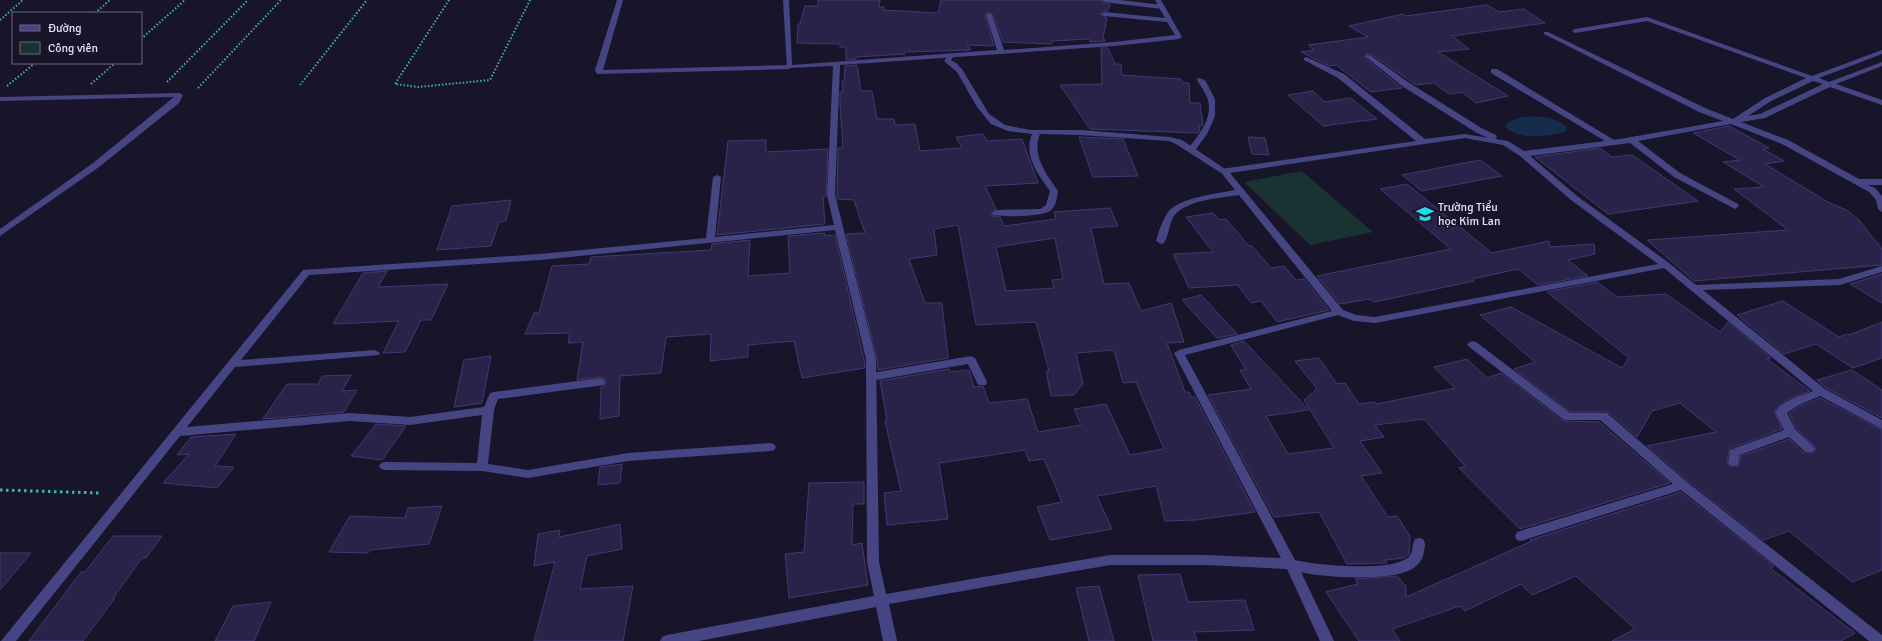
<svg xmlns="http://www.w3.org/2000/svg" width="1882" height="641" font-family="Signika,sans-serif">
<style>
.green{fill:#183332}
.water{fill:#162c4d}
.building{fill:#292349;stroke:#423872;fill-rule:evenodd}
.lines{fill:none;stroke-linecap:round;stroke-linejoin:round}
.path-far1{stroke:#40b1a7;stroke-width:2;stroke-dasharray:1.5 2;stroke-linecap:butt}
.path{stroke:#40b1a7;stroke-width:3;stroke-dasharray:2.5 3.5;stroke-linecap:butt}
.service{fill:#464583;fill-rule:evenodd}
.minor{fill:#464583;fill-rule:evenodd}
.labels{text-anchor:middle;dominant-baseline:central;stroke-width:4;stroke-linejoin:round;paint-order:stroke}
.poi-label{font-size:12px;fill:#e4e1fb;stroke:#18152a;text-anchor:start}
</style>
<rect width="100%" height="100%" fill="#18152a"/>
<path class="green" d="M1302 171 1373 232 1310 245 1244 182Z"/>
<path class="water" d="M1522 117C1539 116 1555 115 1567 128L1566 132C1546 136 1522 141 1505 127L1507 123Z"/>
<path class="building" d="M818 0H880L879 7H884L883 10 938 13 941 0H1100L1103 3 1110 4 1108 11H1103L1100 14 1107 18 1103 37 1105 41 1090 42 1089 39 1052 41V44L1003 42 993 15 988 12 985 15 994 46 967 45 971 50 904 52 905 54 856 57V59L846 60V47H840V44L797 43 798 24H800L805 6H818Z
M1487 5 1499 12 1524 9 1545 23 1452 36 1469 49 1438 52 1508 96 1476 103 1462 92 1449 94 1434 83 1416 85 1371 54H1366L1365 58 1402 88 1371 92 1336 65 1329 66 1301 52 1314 50 1308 45 1368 37 1349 26 1403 14 1406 16Z
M1101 48H1108L1115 64H1121L1122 75 1181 79 1183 83H1189L1190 103H1200L1203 124 1202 126H1199L1200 130 1198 133 1090 129 1060 85 1102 84Z
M857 65 861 91H872L877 119H894L895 125 915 124 920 151 962 148 956 137 983 134 987 141 1022 139 1038 183 985 186 996 209 991 214 993 216 1000 217 1004 226 1056 219 1054 212 1110 208 1118 226 1091 228 1104 284 1129 283 1141 311 1171 303 1184 342 1167 343 1185 392H1189L1191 397H1195L1255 512 1196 520 1165 521 1156 486 1097 496 1112 529 1050 540 1037 507 1062 502 1044 459 1029 461 1025 450 939 463 948 519 887 525 884 493 901 491 885 421 887 420 880 381 949 369 950 372 969 370 974 387 983 386 989 403 1027 399 1038 432 1081 425 1074 409 1106 404 1130 455 1164 449 1136 382 1123 383 1114 350 1076 353 1083 384 1074 395 1051 396 1046 371H1049L1036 322 976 325 958 225 934 229 937 255 909 259 925 303H942L948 358 878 370 877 359 846 234 865 233 854 200 837 199V195L838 148H843L840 104V92H843L842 81H844L845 66ZM1055 238 1063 279 1052 280 1054 288 1006 291 996 247Z
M1313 91 1325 102 1351 98 1377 119 1323 126 1288 95Z
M1729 126 1769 148 1763 149 1784 161 1765 164 1828 202 1848 211 1859 220 1882 249V265L1694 281 1647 240 1788 230 1734 189 1764 187 1723 162 1740 160 1693 133Z
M1079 137 1123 139 1138 176 1093 177Z
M1248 137 1265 138 1269 155 1252 154Z
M766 140V152L828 149 826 197H823L825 224 717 235 728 141Z
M1600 148 1612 157 1632 155 1698 201 1608 214 1535 157Z
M1480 160 1502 176 1422 191 1402 175Z
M1407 184 1492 253 1549 241 1550 247 1594 244 1595 254 1568 260 1588 276 1538 285 1518 269 1472 279 1474 281 1374 302 1370 299 1340 304 1317 276 1451 249 1380 189Z
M511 200 506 221 499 222 491 246 437 250 452 206Z
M1213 213 1219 220 1226 219 1249 246H1252L1271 268 1284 266 1296 280 1304 279 1329 310 1277 322 1261 301 1251 303 1238 285 1189 288 1173 254 1213 252 1186 217Z
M825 233V236L835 235 864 359 865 368 802 378 794 341 748 345V357L710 361 711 334 666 337 661 373 620 376 619 416 600 419 601 387 605 385 606 382 604 378 600 377 577 380 583 342 568 343 570 333 525 334 534 313H539L552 266 589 264 591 257 711 250 712 244 750 240 748 276 790 273 788 236Z
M387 271 378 287 448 284 431 320H421L405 352 383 353 399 321 333 324 363 273Z
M1882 274V303L1850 284Z
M1597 282 1617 297 1666 294 1720 332 1728 322 1771 358 1767 359 1810 391 1787 400 1774 411 1782 429 1729 449 1727 462 1730 466H1738L1741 456 1789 439 1804 453H1814L1816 448 1796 428 1789 414 1800 406 1820 398 1882 430V570L1852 582 1789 531 1763 540 1688 481 1647 446 1716 432 1680 403 1652 411 1637 437 1608 412H1570L1514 369 1535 362 1480 315 1511 307 1622 368 1629 358 1547 292Z
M1201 295 1226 322 1237 334 1217 338 1182 300Z
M1783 301 1839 337 1847 334 1849 335 1882 322V358L1853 368 1816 344 1784 354 1737 315Z
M1244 341 1309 410 1266 416 1288 454 1334 448 1304 400 1317 389 1295 361 1319 358 1337 384 1345 383 1359 404 1375 402 1377 404 1455 388 1434 367 1467 359 1487 378 1501 373 1563 421 1599 422 1670 483 1520 529 1459 468 1465 466 1424 419 1375 425 1384 437 1360 441 1382 473 1361 476 1388 517 1397 516 1410 536 1409 554 1404 558 1385 560 1387 563 1347 564 1319 512 1274 517 1208 395 1251 389 1240 370H1246L1231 345Z
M491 356 482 403 454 407 464 360Z
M1852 370 1882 390V418L1826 388 1817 380Z
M351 375 342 391 357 390 344 412 263 419 287 384H318L322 376Z
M376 424 406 426 382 460 351 456Z
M236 434 215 466 234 467 217 488 163 483 189 454 177 455 191 437Z
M622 464 620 483 598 485 600 467Z
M864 482V504H853L852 545 862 543 868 585 789 598 785 554 804 552 809 483Z
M1681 492 1774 566 1770 568 1855 633 1841 641H1612L1635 629 1576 576 1532 595 1521 584 1465 611 1460 606 1392 629 1400 641H1359L1326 592 1358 584 1355 579 1397 576 1406 586V597L1532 541 1530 540Z
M442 506 429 544 370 550 368 553 329 552 350 516 405 518 408 508Z
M620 524 622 549 587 556 580 589 633 586 623 641H534L555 562 534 566 538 534 560 530 559 537Z
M113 536H162L146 558H142L113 598H115L83 641H29L81 572H85Z
M0 553H31L0 590Z
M1180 574 1188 602 1245 600 1254 630 1194 632 1197 641H1153L1138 575Z
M1099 586 1114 641H1089L1076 588Z
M271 602 254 641H215L233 606Z"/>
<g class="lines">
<path class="path-far1" d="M449 0 395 84 418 87 490 80 530 0
M95 13 110 0
M0 20 23 0
M141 39 185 0
M167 82 248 0
M91 84 115 63
M300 85 367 0
M7 86 35 63
M198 88 281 0"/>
<path class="path" d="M0 490 99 493"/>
<path class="service" d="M617 0H623L603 70 789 65 793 67 789 69 597 74 595 70Z
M1101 0H1120L1162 5 1165 7 1162 9 1104 2Z
M949 54 954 55 951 60 956 63 962 69 989 114 1005 125 1030 130H1081L1170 137 1182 140 1228 171 1224 173H1221L1176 144 1169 141 1081 135 1040 134C1031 155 1047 175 1058 191 1057 198 1056 207 1050 211 1041 217 1003 217 993 215L992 213 996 210 1040 209 1046 205 1050 191C1038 175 1023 155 1032 134L1008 131 991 124 977 107 957 72 944 61Z
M971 356 975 358 987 382 986 385H978L968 364 871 381 866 377 871 373Z"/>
<path class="minor" d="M783 0H789L792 65 997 50 986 15 989 13 992 15 1004 50 1114 42 1175 35 1167 22 1104 16 1101 14 1104 12 1165 18 1155 0H1161L1182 37 1179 39 1114 46 840 65 835 195 876 359 879 562 886 594 1110 555H1206L1281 558 1174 353 1179 350 1332 311 1239 195C1221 198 1185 200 1174 216 1169 224 1169 235 1164 243L1161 244 1156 241C1159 231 1162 221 1168 212 1181 197 1216 194 1235 190L1220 171 1221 169 1416 141 1338 78 1304 60V58L1306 57 1344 74 1425 139 1465 134 1488 138 1477 133 1402 86 1366 57V55H1370L1408 82 1483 129 1496 135 1497 137 1495 139 1508 141 1524 151 1605 141 1491 73V69H1497L1614 140 1723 121 1699 112 1544 34V32H1548L1705 108 1733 119 1765 98 1806 78 1647 21 1575 33 1572 31 1575 29 1647 17 1812 76 1882 50V54L1819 78 1829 82 1882 62V66L1836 84 1882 100V105L1830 87 1765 118 1741 122 1788 140 1859 179H1882V185H1868L1875 188 1882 196V212L1878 209 1876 200 1869 192 1782 144 1731 124 1638 141 1680 173 1738 204 1739 206 1735 209 1674 177 1630 143 1530 156 1577 196 1669 263 1696 285 1839 279 1882 266V272L1840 285 1703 290 1825 389 1882 420V429L1820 396 1799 405 1787 413 1795 429 1813 446 1815 449 1813 452H1805L1789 437 1740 455 1738 465 1734 466 1730 465 1728 462 1730 450 1784 430 1775 412C1783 400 1801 396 1813 391L1664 268 1375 323 1354 321 1338 315 1185 355 1295 560C1315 565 1400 574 1411 554 1413 550 1412 544 1415 539L1419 538 1423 539C1426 544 1425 547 1424 551 1423 560 1418 566 1410 570 1390 581 1323 578 1301 572L1334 641H1320L1287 569 1206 565H1110L889 604 897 641H883L876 607 699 641H660L662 637 667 635 874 596 867 562 866 359 835 230 540 260 309 275 241 360 375 350 380 353 379 355 235 367 187 427 350 413 410 417 484 407 490 393 494 392 600 378 604 379 605 382 604 385 498 399 494 410 488 464 528 470 628 453 770 443 774 444 776 447 774 450 770 451 628 461 528 478 482 471 385 470 381 469 379 466 381 463 385 462 477 463 482 415 410 425 350 421 180 436 16 641H1L303 270 540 254 706 238 713 177 717 175 721 177 715 237 834 225 827 195 833 66 787 68ZM1813 81 1823 84 1760 114 1748 116 1771 101ZM1465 138 1503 145 1520 156 1571 200 1658 264 1375 317 1356 315 1343 310 1230 173Z
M1198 78 1205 80 1215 99V116L1207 134 1194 152H1191L1187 150C1198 136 1213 119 1208 100 1206 93 1201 87 1197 80Z
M179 93 183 95 179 103 99 167 0 236V229L93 163 174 97 0 101V97Z
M1472 341 1476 342 1570 413H1607L1687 482 1882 635V641H1869L1681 490 1521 541 1517 540 1515 536 1517 532 1673 484 1600 420H1564L1468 346 1467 344Z"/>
</g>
<defs>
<g id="school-bare" transform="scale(1.38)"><path d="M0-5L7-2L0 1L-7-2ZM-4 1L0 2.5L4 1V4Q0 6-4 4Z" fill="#24d7e5" stroke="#18152a" stroke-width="2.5" paint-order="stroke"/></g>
</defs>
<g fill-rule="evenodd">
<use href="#school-bare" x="1425" y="214"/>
</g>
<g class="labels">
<g class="poi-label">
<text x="1438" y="207">Trường Tiểu<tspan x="1438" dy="14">học Kim Lan</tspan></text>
</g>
</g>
<rect x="12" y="12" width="130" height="52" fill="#18152a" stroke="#6a677e"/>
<rect x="20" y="25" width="20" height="6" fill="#464583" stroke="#6a677e"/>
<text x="48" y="32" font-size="12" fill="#e4e1fb">Đường</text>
<rect x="20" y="42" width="20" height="12" fill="#183332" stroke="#6a677e"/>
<text x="48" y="52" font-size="12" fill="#e4e1fb">Công viên</text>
</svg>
